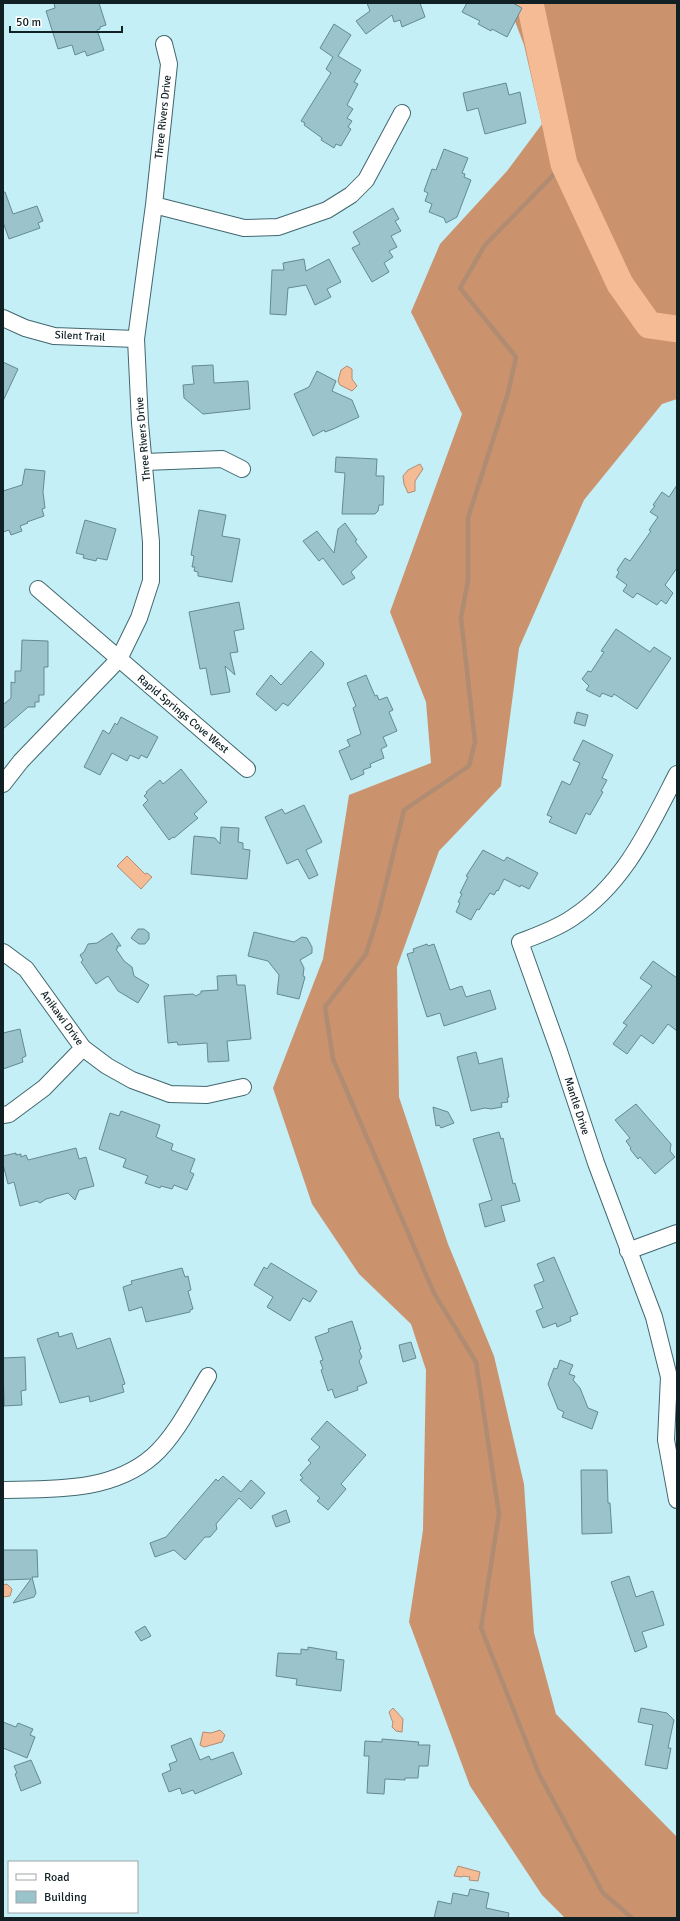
<svg xmlns="http://www.w3.org/2000/svg" width="680" height="1921" font-family="Signika,sans-serif">
<style>
.forest{fill:#ca936e}
.water{fill:#f5bb95;stroke:#b08c73}
.lines{fill:none;stroke-linecap:round;stroke-linejoin:round}
.stream{stroke:#b08c73;stroke-width:4.5}
.river{stroke:#f5bb95;stroke-width:27}
.building{fill:#9bc3cb;stroke:#648a92}
.minor-casing{stroke:#41676e;stroke-width:18}
.minor{stroke:#fff;stroke-width:16}
.labels{text-anchor:middle;dominant-baseline:central;stroke-width:3;stroke-linejoin:round;paint-order:stroke}
.street-label{font-size:11px;fill:#102023;stroke:#fff}
</style>
<rect width="100%" height="100%" fill="#c5eff7"/>
<path class="forest" d="M508 3H677V399L662 404 584 500 519 648 501 786 439 851 397 967 399 1097 448 1244 494 1356 524 1484 534 1633 556 1714 677 1837V1918H565L542 1895 470 1786 409 1622 423 1530 426 1370 411 1324 359 1274 312 1204 273 1088 323 959 349 795 431 763 426 702 390 612 462 414 411 312 440 244 507 171 542 124 524 45Z"/>
<path class="water" d="M347 366 352 369V379L357 386 352 391 340 385 338 381 341 370Z
M420 464 423 469 415 481V491L408 493 404 484 403 476 408 470Z
M127 856 145 874 147 873 152 877 141 889 117 866Z
M7 1584 12 1589 10 1596 3 1597V1585Z
M393 1708 403 1719 402 1732 396 1731 392 1727 393 1723 389 1712Z
M220 1730 225 1735 222 1742 204 1747 200 1745 203 1732 211 1733Z
M458 1866 480 1872 478 1881 469 1880 470 1877 463 1876 462 1877 454 1876Z"/>
<g class="lines">
<path class="stream" d="M564 164 485 245 460 288 516 357 508 393 468 518V580L461 618 475 742 469 766 404 810 379 912 366 954 325 1007 333 1059 434 1293 476 1362 499 1514 481 1628 539 1774 603 1893 632 1918"/>
<path class="river" d="M530 3 564 164 620 284 649 325 677 329"/>
</g>
<path class="building" d="M54 3H99L106 25 100 27V29L97 30 104 50 87 56 85 51 75 55 72 45 58 49 46 11 55 8Z
M367 3H420L425 17 402 27 400 20 394 22 392 15 366 34 356 21 370 11Z
M467 3H513L522 8 507 37 492 29 491 31 478 24 480 21 462 12Z
M334 24 351 35 338 56 361 70 354 82 358 84 347 105 353 109 347 118 352 121 348 127 351 129 341 146 336 144 334 148 321 140 322 138 304 125 305 123 301 121 331 73 326 69 333 57 320 48Z
M506 83 509 95 520 92 526 123 485 134 478 108 467 111 463 93Z
M444 149 468 158 462 173 465 174 464 177 471 180 457 217 446 223 444 218 429 212 432 204 425 201 428 193 424 191 432 169 436 170Z
M3 192H5L13 214 37 206 43 221 38 223 40 228 9 239 3 222Z
M393 208 399 219 395 221 401 231 391 236 397 247 389 251 393 257 384 263 389 272 372 282 352 248 360 244 353 232Z
M304 259 306 271 329 259 341 282 327 289 331 297 315 305 306 285 288 288 286 315 270 314 272 270H284L283 263Z
M3 362 18 369 3 401Z
M213 365 214 383 248 381 250 409 203 414 184 398 183 385 194 384 192 366Z
M317 371 336 381 332 391 352 400 359 417 333 429 325 432 324 430 313 436 294 394 309 387Z
M336 457 377 459 376 476H384L383 505H379L378 511 375 514H342L345 473 335 472Z
M25 469 45 471 43 492 45 508 42 509 44 516 27 522 28 523 20 526 22 531 11 535 9 530 3 532V491L22 485Z
M677 485V568L665 585 673 593 666 604 661 600 657 605 637 593 633 598 623 591 627 585 616 577 619 572 617 570 625 558 630 561 651 531 649 530 658 517 650 512 655 506 653 505 662 492 669 497Z
M199 510 226 515 222 536 240 539 232 582 198 576V572L194 571 195 567H192L194 556 191 555Z
M85 520 116 529 107 560 97 558 96 561 83 558 84 555 76 553Z
M345 523 357 540 355 541 367 557 351 572 355 578 343 585 323 558 319 561 303 541 317 531 334 553 338 529Z
M239 602 244 629 234 631 238 652 230 653 235 675 225 666 230 692 211 695 206 668 200 669 189 612Z
M616 629 650 652 654 647 671 658 637 709 614 694 612 697 602 693 600 697 586 690 589 686 582 679 588 671 591 672 604 652 601 651Z
M22 640 48 641V667H44V695H39V702H35V707H28L3 729V705L11 698V682L15 683V671H21Z
M311 651 324 663 323 666 288 706 283 703 276 711 256 694 271 675 281 685Z
M366 675 375 696 377 695 379 700 387 697 393 710 389 712 397 731 383 737 387 746 381 749 384 758 370 764 371 767 363 770 364 774 351 780 339 751 350 746 347 740 361 734 353 708 356 706 347 683Z
M577 712 588 715 585 726 574 723Z
M121 717 158 737 147 758 141 755 139 759 130 755 127 761 112 753 100 775 84 767 103 730 109 734 115 723 117 725Z
M583 740 613 755 602 778 607 780 601 791 603 792 590 815 586 813 576 834 549 822 552 817 547 815 562 781 570 785 580 763 573 760Z
M181 769 207 802 194 814 198 818 174 838 173 837 169 840 143 805 148 800 144 796 147 793 146 792 160 780 163 784Z
M304 805 322 842 306 850 318 875 309 879 298 859 287 864 265 817 282 809 285 814Z
M221 827 239 828 238 842 243 843V849L250 850 247 879 191 874 194 836 215 838 220 844Z
M483 850 504 861 507 857 538 873 529 889 521 885 520 887 504 879 498 891 497 890 494 895 490 893 479 910 477 909 471 920 456 912 460 903 458 902 462 894 460 893 468 877 466 876Z
M138 929H144L149 933V939L145 944H139L131 938Z
M254 932 294 942 302 937 307 938 312 947V953L300 960 304 968 303 976 305 977 299 999 277 994 279 975 268 961 248 956Z
M112 933 121 946H117L118 948 116 949 124 961 132 967 134 976 149 985 138 1003 118 991 108 976 96 984 81 962 83 960 80 955 84 952 88 944 97 943Z
M427 944 428 946 434 944 450 990 462 986 466 997 490 990 496 1009 444 1026 440 1013 427 1017 407 954 414 952 413 949Z
M653 961 677 978V1031L668 1024 653 1044 641 1035 627 1054 613 1044 627 1025 623 1023 652 986 640 978Z
M236 975 237 985H245L251 1039 227 1041 229 1061 208 1062 207 1043 178 1045 177 1042 168 1043 164 996 193 994 196 996 201 993V991L218 990 217 976Z
M20 1029 26 1056 22 1058 23 1062 3 1069V1033Z
M476 1052 479 1064 502 1058 509 1097 507 1098 508 1102 501 1103 502 1107 491 1109 485 1108 471 1111 457 1057Z
M636 1104 671 1144 670 1151 675 1157 655 1174 640 1157 638 1159 630 1149 631 1148 626 1141 630 1138 615 1120Z
M433 1107 448 1112 454 1123 441 1128 439 1125 436 1126Z
M121 1111 160 1125 156 1137 173 1144 171 1150 195 1159 190 1172 194 1174 187 1190 174 1185 172 1189 161 1186 160 1188 145 1183 148 1176 123 1167 126 1159 99 1149 110 1113 119 1116Z
M499 1132 501 1139 503 1138 513 1184 515 1183 520 1201 501 1206 505 1221 485 1227 479 1204 492 1200 473 1139Z
M76 1148 79 1159 86 1157 94 1186 79 1190 75 1200 68 1193 46 1199 40 1203 37 1201 20 1206 14 1182 8 1184 3 1164V1156L16 1153V1155L21 1154V1157L26 1155 28 1160Z
M554 1257 578 1314 570 1317 571 1321 557 1327 556 1323 543 1328 536 1311 543 1308 534 1285 544 1281 537 1264Z
M271 1263 317 1291 310 1302 303 1298 290 1321 267 1307 273 1297 254 1285 264 1267 267 1269Z
M182 1268 185 1277 188 1276 191 1290 188 1291 193 1309 190 1310V1312L146 1322 142 1307 129 1311 123 1287 132 1284 131 1281Z
M352 1321 361 1349 359 1350 362 1357 359 1361 367 1383 357 1387 358 1390 335 1398 332 1389 328 1391 321 1370 323 1369 320 1361 323 1360 315 1337 329 1332 328 1329Z
M58 1332 59 1337 72 1333 77 1349 110 1338 125 1384 122 1385 124 1392 90 1402 89 1396 60 1403 37 1339Z
M411 1342 416 1358 403 1362 399 1345Z
M25 1357 26 1390 21 1391 22 1405 4 1406 3 1358Z
M560 1360 573 1365 569 1374 575 1376 573 1380 580 1388 588 1408 598 1412 592 1429 562 1417 564 1412 558 1409 548 1384 554 1368 557 1369Z
M327 1421 366 1455 341 1484 346 1489 328 1510 317 1501 320 1498 300 1480 303 1478 300 1475 311 1463 308 1460 320 1447 311 1439Z
M581 1470H607L608 1503H610L612 1533 582 1534Z
M223 1476 241 1492 251 1480 265 1493 251 1509 239 1498 216 1524 217 1529 210 1537H205L185 1560 174 1550 155 1557 150 1543 166 1537 216 1479 218 1481Z
M286 1510 290 1522 276 1527 272 1516Z
M3 1550H37L38 1577H32L36 1593 34 1597 13 1603 31 1579 3 1580Z
M629 1576 636 1597 653 1591 664 1625 642 1632 647 1647 635 1652 611 1582Z
M145 1626 151 1636 141 1641 135 1632Z
M308 1647 337 1652 336 1659 344 1660 341 1691 296 1685 297 1679 276 1676 278 1653 301 1654V1649L308 1650Z
M641 1708 667 1713 674 1720 668 1748H671L667 1769 645 1765 653 1725 638 1722Z
M3 1722 16 1727 18 1723 33 1729 30 1735 35 1737 27 1758 3 1748Z
M191 1738 200 1760 209 1756 211 1760 233 1752 242 1774 195 1794 193 1790 182 1794 180 1788 169 1792 162 1774 171 1770 169 1764 177 1761 171 1746Z
M382 1739 419 1742 418 1745H430L428 1766H419L418 1778H405V1780L385 1779 384 1794 367 1793 369 1756H364L365 1741 382 1742Z
M31 1760 41 1783 21 1791 15 1774 17 1773 14 1766Z
M470 1889 489 1893 486 1908 509 1913 508 1918H434L438 1901 451 1904 453 1893 468 1896Z"/>
<g class="lines">
<g class="minor-casing">
<path id="minor" d="M154 205 244 228 278 227 327 210 351 195 366 180 402 113
M3 318 25 328 54 336 136 339
M145 462 222 459 242 469
M38 589 247 769
M677 774C649 828 625 883 572 918 556 929 538 935 520 942L559 1051 596 1163 654 1317 669 1377 666 1440 677 1500
M3 784 21 761 119 659 139 618 151 581V542L140 423 136 339 154 205 169 64 164 44
M3 952 26 969 83 1048 107 1066 132 1080 170 1094 207 1095 243 1087
M3 1115 9 1114 44 1088 83 1048
M628 1251 677 1233
M3 1490C54 1489 112 1492 153 1456 175 1437 193 1401 208 1376"/>
</g>
<use href="#minor" class="minor"/>
</g>
<g class="labels">
<g class="street-label">
<text transform="translate(163 117) rotate(-84)">Three Rivers Drive</text>
<text transform="translate(80 336) rotate(3)">Silent Trail</text>
<text transform="translate(143 439) rotate(-95)">Three Rivers Drive</text>
<text transform="translate(183 714) rotate(40)">Rapid Springs Cove West</text>
<text transform="translate(62 1018) rotate(54)">Anikawi Drive</text>
<text transform="translate(577 1106) rotate(72)">Mantle Drive</text>
</g>
</g>
<rect width="680" height="1921" fill="none" stroke="#102023" stroke-width="8"/>
<rect x="8" y="1861" width="130" height="52" fill="#ffffff" stroke="#9fa6a7"/>
<rect x="16" y="1874" width="20" height="6" fill="#ffffff" stroke="#9fa6a7"/>
<text x="44" y="1881" font-size="12" fill="#102023">Road</text>
<rect x="16" y="1891" width="20" height="12" fill="#9bc3cb" stroke="#9fa6a7"/>
<text x="44" y="1901" font-size="12" fill="#102023">Building</text>
<path d="M10 26v6h112v-6" fill="none" stroke="#102023" stroke-width="2"/>
<text x="16" y="26" font-size="12" fill="#102023" stroke="#ffffff" stroke-width="3" paint-order="stroke">50 m</text>
</svg>
